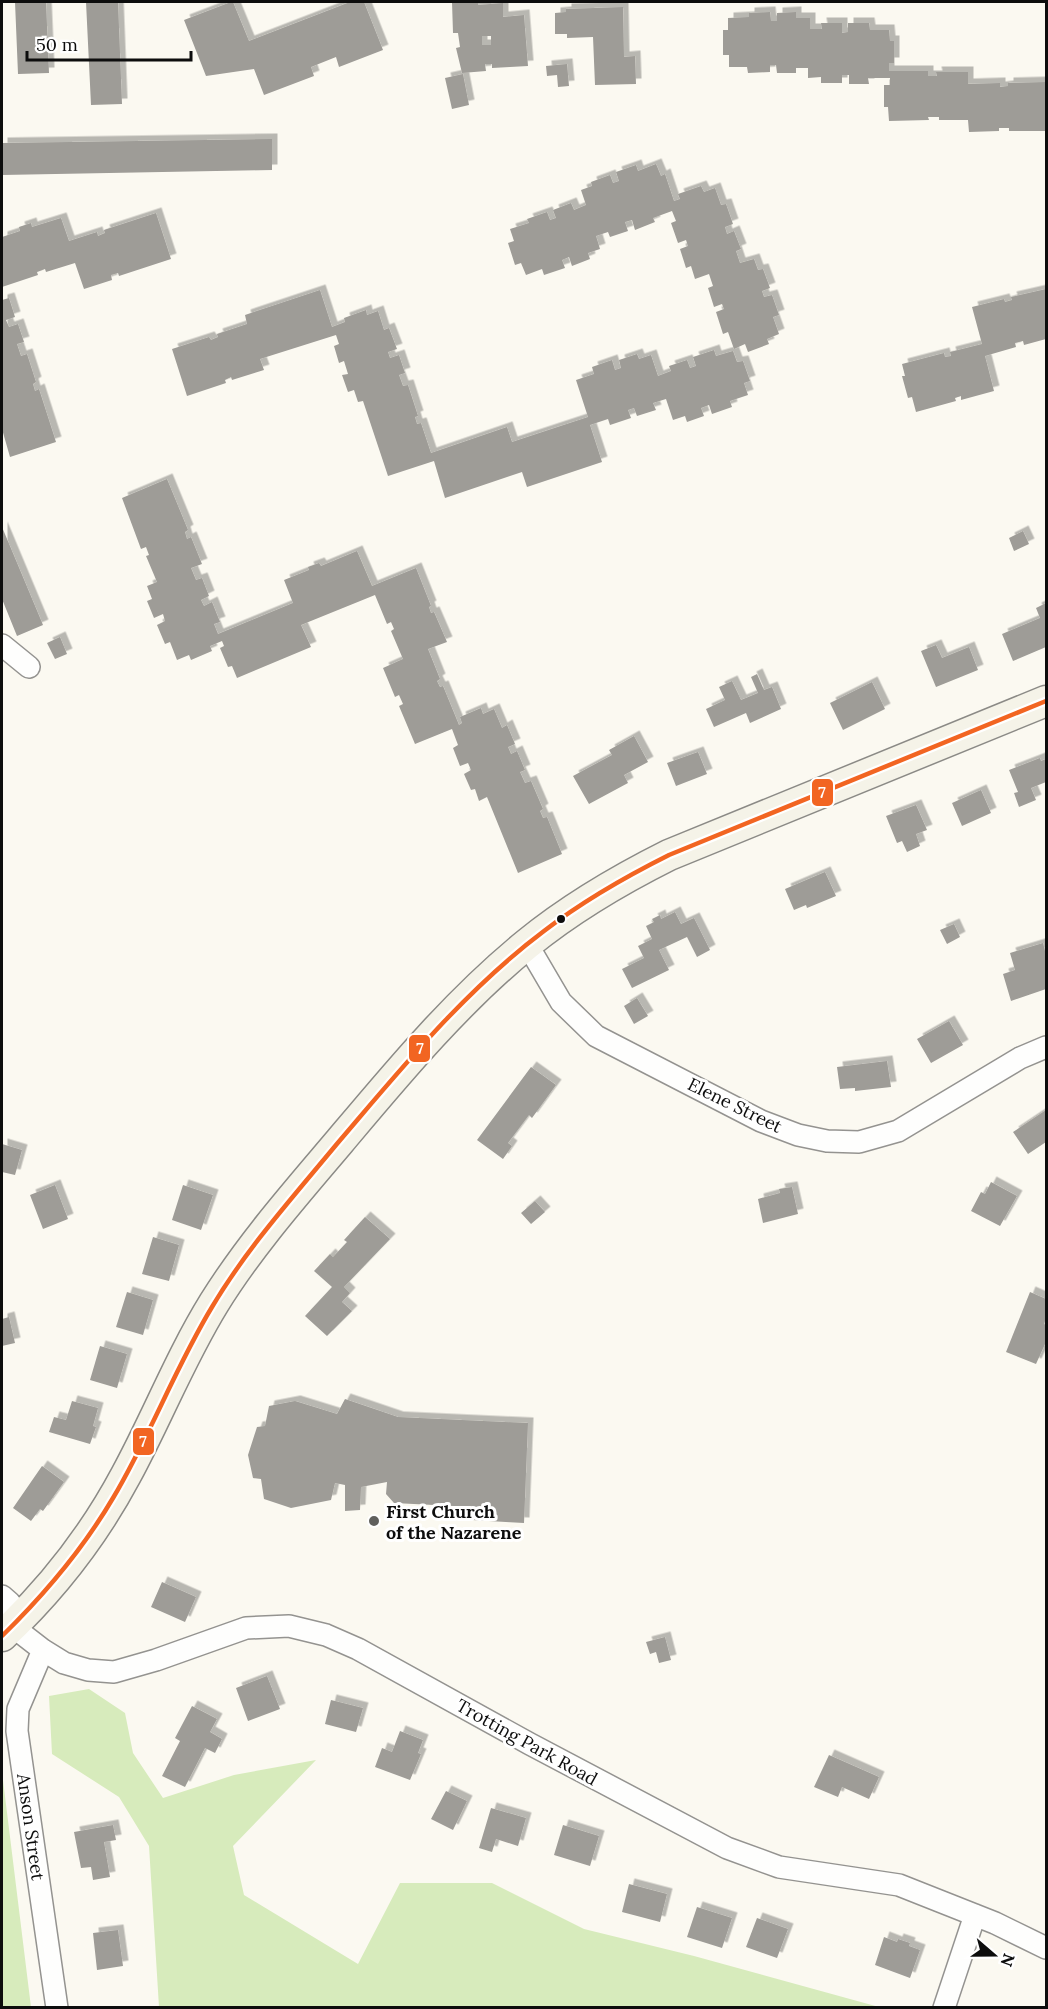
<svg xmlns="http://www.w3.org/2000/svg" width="1048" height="2009" font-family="Lora,serif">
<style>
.forest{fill:#d7ebbc}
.building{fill:#9e9c97;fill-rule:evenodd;filter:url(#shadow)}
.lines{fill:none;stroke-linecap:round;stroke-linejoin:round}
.minor-casing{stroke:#949390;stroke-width:24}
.secondary-casing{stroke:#8b8a86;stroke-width:33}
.minor{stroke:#fefefd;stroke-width:21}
.secondary{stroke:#f5f3e8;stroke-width:30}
.bus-1-casing{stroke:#fff;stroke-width:9}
.bus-1{stroke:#f26522;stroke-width:4.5}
.bus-dot{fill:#0d0d0d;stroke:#fff;stroke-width:2}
.poi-dot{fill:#60605d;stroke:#fff;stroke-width:2}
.labels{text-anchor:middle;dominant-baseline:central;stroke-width:6;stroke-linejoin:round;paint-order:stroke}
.street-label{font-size:18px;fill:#0d0d0d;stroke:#fff}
.poi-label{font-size:18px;font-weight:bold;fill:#0d0d0d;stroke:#fff;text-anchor:start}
.line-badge{stroke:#fff;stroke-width:2}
.badge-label{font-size:16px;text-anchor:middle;font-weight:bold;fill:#fff}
</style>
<defs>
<filter id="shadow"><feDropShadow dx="5.5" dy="-5.5" stdDeviation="0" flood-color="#0004"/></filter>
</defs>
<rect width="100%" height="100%" fill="#fbf9f1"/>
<path class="forest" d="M89 1689 125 1713 133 1753 163 1798 234 1775 316 1760 233 1846 244 1895 358 1964 400 1883H492L584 1929 694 1956 879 2007H159L149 1846 119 1797 52 1754 49 1696Z
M2 1772 31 2007H2Z"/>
<path class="building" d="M15 2H46L49 73 18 74Z
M86 2H118L122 104 91 105Z
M231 2H233L249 41 350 2H364L383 50 339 67 336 57 311 67 314 76 264 95 254 69 206 76 184 20Z
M452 2H478V5L503 3V17L524 15 528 66 492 68V64H485L486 71 462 73 456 48 460 47 458 33H453ZM482 36H491V45H482Z
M623 7 624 57 635 56 636 84 595 85 593 37 567 38V34H555V13L566 12V9Z
M770 12 771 21H777V13L796 12V18H810V29H822L821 23H842V33L848 32V23H869L870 30H889L890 41H894V63H889V71H928V76H937L936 72H968V84L1000 83V87L1008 86V83L1046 82V131H1009V128H999V131L969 132 968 120H939V117H928L929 120 889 121 888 107H884V85H890V78H868L869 84H849V75H842V83H821V77L808 78V68H796V73H777L776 65H770V72L748 73 747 67H729V55H723V30H728V18L749 17V13Z
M567 64 569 86 558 87 557 75 547 76 546 66Z
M463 74 469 105 452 109 445 78Z
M272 139V170L2 175V143Z
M656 164 661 176 665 174 674 201 680 199 678 194 701 186 704 192 715 188 721 205 726 204 733 224 725 227 727 234 734 231 741 249 736 251 740 263 754 259 758 270 763 269 770 288 762 291 764 297 772 295 779 315 773 317 779 334 767 339 769 344 748 352 745 344 734 349 728 332 723 334 716 312 724 309 722 304 714 307 708 288 713 286 709 274 695 279 691 266 686 268 680 249 688 246 686 240 678 243 671 223 676 221 672 211 653 218 655 222 635 230 632 220 625 222 628 231 610 237 608 232 596 236 600 249 588 253 590 259 572 266 569 257 562 260 565 268 544 275 542 269 526 275 521 263 515 265 508 243 514 241 510 229 529 223 527 219 547 212 550 220 556 218 553 210 571 203 574 210 586 205 581 190 592 186 591 182 610 175 613 183 619 181 616 172 636 165 638 171Z
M156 213 171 259 119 276 118 273 111 275 112 280 84 289 75 263 46 272 45 269 37 272 38 275 2 287V237L20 231 19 227 31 223 32 227 61 218 69 241 97 232 98 236 105 233 104 230Z
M1046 289V339L1024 345 1023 341 1015 343 1016 347 985 356 994 391 961 400V396L955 398 956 401 916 412 912 397 908 398 902 376H905L902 364 944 353 945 357 951 356 950 352 982 344 972 307 1004 299 1005 302 1012 300 1011 297Z
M320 290 332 327 345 322 344 318 366 310 367 315 378 311 384 330 389 328 397 349 388 352 390 358 399 355 405 373 399 375 403 386 408 385 418 416 415 417 417 424 421 423 431 453 507 427 512 442 588 417 576 380 594 374 592 367 612 360 615 370 621 368 619 360 637 354 639 359 651 355 658 376 671 371 669 366 687 360 690 368 696 366 693 357 714 350 716 356 733 351 737 362 743 361 750 381 744 383 748 395 730 401 732 407 712 414 709 405 701 408 704 416 687 422 685 416 673 420 666 399 653 403 656 410 637 416 634 408 628 410 631 418 610 425 608 419 590 425 602 462 527 487 522 472 445 498 434 461 388 476 363 401 358 402 354 390 348 392 342 375 348 374 344 361 339 363 334 346 339 344 336 335 260 359 264 370 232 380 231 377 225 380 226 383 187 396 172 349 209 337 211 340 218 337 217 334 247 324 245 315Z
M9 298 15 317 6 320 9 327 18 324 24 342 17 344 21 356 27 354 36 382 33 384 35 391 39 389 56 442 10 457 2 429V300Z
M167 479 188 530 185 532 187 539 191 537 202 564 191 568 196 580 202 578 209 596 201 600 204 606 212 602 220 622 214 624 218 634 293 603 284 580 309 570 308 567 319 563 321 566 357 551 372 586 416 568 431 606 429 607 431 613 434 612 447 642 428 649 440 679 437 681 440 687 443 686 459 725 462 723 460 717 481 708 483 714 494 709 502 728 507 725 515 744 508 747 511 754 517 751 525 770 520 772 525 783 531 781 543 809 540 811 543 818 547 817 562 854 518 873 487 797 479 801 475 789 471 790 464 774 471 770 468 763 460 766 453 748 458 745 452 729 415 744 399 706 403 704 399 695 395 697 383 668 403 659 391 631 394 629 391 622 387 624 375 595 301 625 311 647 237 678 232 666 228 667 220 648 224 646 222 641 210 646 212 651 191 660 189 655 177 660 170 642 165 644 157 625 165 621 163 614 154 618 147 601 152 599 147 586 157 582 146 556 149 555 146 547 141 549 122 498Z
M2 527 43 625 17 636 2 599Z
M1023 531 1029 544 1014 551 1009 538Z
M1046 603V647L1013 661 1002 634 1040 618 1036 608Z
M60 637 67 654 55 659 47 643Z
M936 645 942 658 969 647 978 670 936 687 921 651Z
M757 674 764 690 772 687 781 709 750 723 746 713 714 727 706 709 725 700 719 687 732 681 741 700 758 693 751 677Z
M872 682 885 709 843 730 830 703Z
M634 736 648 762 624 775 628 783 589 804 573 776 612 755 609 750Z
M698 752 707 774 676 786 667 763Z
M1040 758 1041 761 1046 759V782L1031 788 1036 800 1019 807 1014 793 1018 792 1009 770Z
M981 790 991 813 962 826 952 803Z
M916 805 927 830 916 834 920 846 907 852 902 841 897 843 886 816Z
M825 872 836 896 807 908 806 905 794 910 785 889Z
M675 912 681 924 694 918 710 950 697 957 687 937 659 950 669 970 632 988 622 969 644 958 638 946 652 939 646 926 654 922 652 919 660 915 661 919Z
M954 924 960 937 947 944 940 930Z
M1043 943 1046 955V989L1011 1001 1003 974 1015 970 1010 953Z
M637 998 648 1016 634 1024 624 1006Z
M949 1021 963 1045 931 1063 917 1039Z
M887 1061 891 1087 855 1091V1088L840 1089 837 1067Z
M531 1067 556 1085 532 1118 529 1115 508 1143 512 1146 503 1159 477 1140Z
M1046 1110V1142L1028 1154 1013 1132Z
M2 1144 22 1150 15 1175 2 1172Z
M991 1182 1017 1196 1000 1226 971 1211 981 1192 985 1194Z
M55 1185 68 1219 43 1229 30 1195Z
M183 1185 213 1195 201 1230 172 1220Z
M792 1187 798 1214 763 1223 758 1199 780 1193 779 1189Z
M535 1201 545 1212 531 1224 521 1213Z
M365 1217 390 1239 344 1287 350 1293 342 1302 352 1311 327 1336 305 1316 332 1287 314 1271 330 1254 333 1257 347 1242 344 1240Z
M153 1237 179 1245 169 1281 142 1274Z
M127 1292 153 1300 143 1335 116 1327Z
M1030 1292 1046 1299V1318L1044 1324 1046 1325V1345L1045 1344 1036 1364 1006 1352Z
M9 1317 15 1343 2 1346V1319Z
M100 1346 127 1354 117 1388 90 1380Z
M345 1399 398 1417 528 1423 524 1523 472 1520 473 1507 394 1503 386 1494 387 1482 361 1487 360 1510 345 1511V1485L335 1483 331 1500 291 1508 264 1499 261 1479 253 1478 248 1455 257 1427 265 1426 269 1406 295 1401 337 1414Z
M72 1401 98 1408 93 1426 96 1427 90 1444 49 1432 54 1417 66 1420Z
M42 1466 64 1482 43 1511 40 1509 31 1521 13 1508Z
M162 1582 196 1597 185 1622 151 1607Z
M665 1637 671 1660 659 1663 656 1652 650 1654 646 1642Z
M267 1676 280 1709 248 1721 236 1688Z
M331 1700 363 1708 356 1732 325 1724Z
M192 1706 217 1719 210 1732 222 1739 215 1753 205 1748 185 1787 162 1776 180 1741 175 1738Z
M400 1731 423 1740 418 1753 421 1754 410 1780 375 1767 382 1748 392 1752Z
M829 1755 879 1777 869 1799 842 1787 838 1797 814 1787Z
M446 1791 467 1801 453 1830 431 1819Z
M491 1808 526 1818 518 1846 496 1839 492 1852 479 1848Z
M113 1825 116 1840 104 1842 110 1877 93 1880 91 1867 81 1868 74 1832Z
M563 1825 599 1836 590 1866 554 1855Z
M629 1884 667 1894 660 1922 622 1912Z
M697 1907 732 1918 722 1948 687 1937Z
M757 1918 788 1929 777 1958 746 1947Z
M118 1930 123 1966 97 1970 93 1933Z
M884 1937 897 1942 898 1939 910 1943 909 1946 920 1950 910 1978 875 1965Z"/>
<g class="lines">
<g class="minor-casing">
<path id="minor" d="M2 645 29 667
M527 944 561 1002 596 1036 761 1121 798 1135 827 1141 859 1142 898 1131 1020 1058 1046 1047
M2 1596 10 1603 12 1626
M12 1626 43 1650 64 1663 88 1670 114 1672 156 1660 246 1628 289 1626 326 1635 358 1649 530 1744 727 1848 779 1867 899 1885 995 1923 1046 1948
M43 1650 18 1709 17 1731 57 2008
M944 2008 975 1915"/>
</g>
<g class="secondary-casing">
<path id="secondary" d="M2 1636C51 1590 94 1535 126 1475 157 1418 180 1358 214 1303 250 1245 296 1193 340 1141 398 1072 457 1001 527 944 571 908 619 880 669 855L1046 701"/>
</g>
<use href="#minor" class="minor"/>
<use href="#secondary" class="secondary"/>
<g class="bus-1-casing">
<path id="bus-1" d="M2 1636C45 1594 83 1549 113 1498 150 1436 175 1368 212 1307 247 1248 293 1197 336 1145 401 1069 464 991 544 931 583 901 625 877 669 855L1046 701"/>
</g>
<use href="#bus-1" class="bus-1"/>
</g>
<circle class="bus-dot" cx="561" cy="919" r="5"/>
<circle class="poi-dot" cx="374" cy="1521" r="6"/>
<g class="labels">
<g class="street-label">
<text transform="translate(735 1105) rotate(26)">Elene Street</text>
<text transform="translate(527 1742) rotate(29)">Trotting Park Road</text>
<text transform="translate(31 1827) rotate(82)">Anson Street</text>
</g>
<g class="poi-label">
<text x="386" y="1511">First Church<tspan x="386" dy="21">of the Nazarene</tspan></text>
</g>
</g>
<g class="line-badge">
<rect x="811" y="778" width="23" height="29" rx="6" fill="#f26522"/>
<rect x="408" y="1034" width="23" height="29" rx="6" fill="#f26522"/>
<rect x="132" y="1427" width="23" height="29" rx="6" fill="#f26522"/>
</g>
<g class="badge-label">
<text x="822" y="798">7</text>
<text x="420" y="1054">7</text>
<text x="143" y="1447">7</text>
</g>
<rect width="1048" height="2009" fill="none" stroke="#0d0d0d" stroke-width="6"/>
<g transform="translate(994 1955) rotate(110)" stroke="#ffffff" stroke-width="4.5" paint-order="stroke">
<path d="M0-4.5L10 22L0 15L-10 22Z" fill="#0d0d0d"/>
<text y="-9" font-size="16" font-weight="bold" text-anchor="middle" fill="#0d0d0d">N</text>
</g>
<path d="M27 51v9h164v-9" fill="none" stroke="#0d0d0d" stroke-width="3"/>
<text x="36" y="51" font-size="18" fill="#0d0d0d" stroke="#ffffff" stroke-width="4.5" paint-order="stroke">50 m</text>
</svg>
